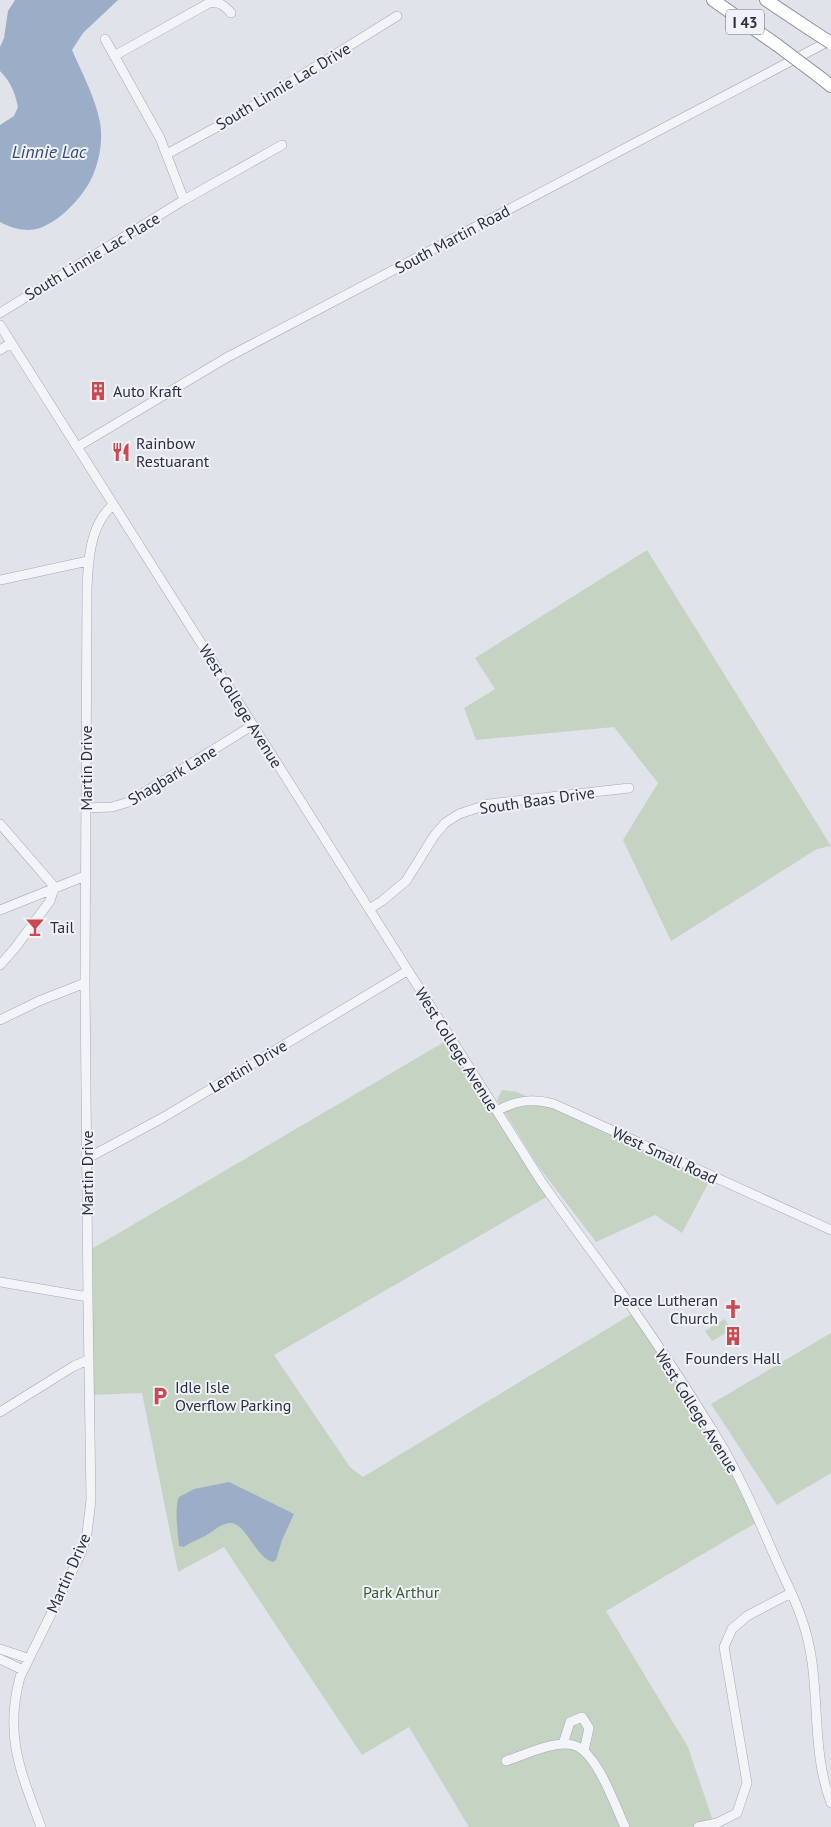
<svg xmlns="http://www.w3.org/2000/svg" width="831" height="1827" font-family="'PT Sans',sans-serif">
<style>
.green{fill:#c4d3c2}
.water{fill:#9cadc8}
.lines{fill:none;stroke-linecap:round;stroke-linejoin:round}
.minor-casing{stroke:#a5a9b3;stroke-width:10}
.highway-casing{stroke:#888f9f;stroke-width:14}
.minor{stroke:#f3f4f7;stroke-width:9}
.highway{stroke:#fff;stroke-width:12}
.highway-bridge-casing{stroke:#888f9f;stroke-width:14;stroke-linecap:butt}
.highway-bridge{stroke:#fff;stroke-width:12}
.labels{text-anchor:middle;dominant-baseline:central;stroke-width:4;stroke-linejoin:round;paint-order:stroke}
.shield{fill:#f0f2f7;stroke:#656a77;stroke-width:1}
.shield-label{font-size:15px;font-weight:bold;fill:#292f40}
.street-label{font-size:16px;fill:#292f40;stroke:#f0f2f7}
.poi-label{font-size:16px;fill:#292f40;stroke:#f0f2f7;text-anchor:start}
.park-label{font-size:16px;fill:#3a5c37;stroke:#f0f2f7}
.water-label{font-size:18px;font-style:italic;fill:#344a74;stroke:#f0f2f7}
</style>
<rect width="100%" height="100%" fill="#e0e3e9"/>
<path class="green" d="M647 550 831 846 817 849 671 941 623 840 658 783 614 727 476 740 464 708 495 689 475 658Z
M451 1038 550 1195 274 1355 350 1467 363 1477 635 1312 759 1521 606 1611 688 1747 715 1827H469L409 1727 362 1755 224 1547 178 1572 142 1393 90 1395 88 1251Z
M502 1090 517 1092 710 1180 682 1233 655 1215 596 1242 536 1163 497 1100Z
M725 1319 731 1330 712 1341 705 1331Z
M831 1333V1473L777 1505 711 1404Z"/>
<path class="water" d="M15 0H118L83 33 72 50C82 73 95 97 100 122 103 139 100 158 93 175 85 196 53 230 29 230 19 230 9 227 0 222V125L14 116 18 107C15 93 11 82 0 71V47L4 38 8 11Z
M229 1482 294 1514 282 1540 276 1560 273 1562C254 1558 245 1516 225 1524 218 1526 214 1531 208 1534 201 1539 192 1541 184 1547L179 1546C178 1533 174 1509 179 1497L194 1489Z"/>
<g class="lines">
<g class="minor-casing">
<path id="minor" d="M105 39 160 138 184 200
M114 56 209 3C219 1 225 6 231 13
M167 154 235 117 397 16
M0 313 184 200 282 145
M0 325 541 1181C565 1216 591 1250 616 1285 653 1337 689 1391 722 1446 742 1481 758 1518 774 1555 783 1576 794 1596 801 1617 824 1678 808 1742 831 1803
M0 350 11 343
M77 447 226 358 831 40
M0 580 88 561
M86 808 112 807 129 802 253 725
M0 824 52 884 54 888 50 901 15 948 0 965
M369 909 382 901 406 881 434 836 445 823 459 814 489 804 629 788
M0 910 85 876
M0 1020 39 1001 85 983
M497 1111C516 1100 533 1098 554 1104L831 1230
M88 1158 164 1117 407 971
M0 1282 88 1297
M0 1412 74 1366 88 1360
M0 1649 27 1658
M0 1659 23 1670
M563 1744 570 1722 582 1717 589 1728 584 1751
M506 1761C524 1755 555 1740 573 1745 597 1751 615 1806 625 1827
M41 1827C21 1772 4 1737 20 1677L81 1553 87 1533 91 1500 88 1302 85 983 87 589C88 561 90 524 113 505
M698 1827 717 1823 737 1813 747 1783 724 1647 732 1629 747 1616 791 1593"/>
</g>
<g class="highway-casing">
<path id="highway" d="M713 0 777 45
M766 0 808 28
M821 78 831 86"/>
</g>
<use href="#minor" class="minor"/>
<use href="#highway" class="highway"/>
<g class="highway-bridge-casing">
<path id="highway-bridge" d="M808 28 831 43
M777 45 821 78"/>
</g>
<use href="#highway-bridge" class="highway-bridge"/>
</g>
<defs>
<g id="building-bare" transform="scale(1.5)"><path d="M-4-6H4V6H1V3H-1V6H-4ZM-2.5-4.3h1.7v1.8h-1.7ZM.8-4.3h1.7v1.8H.8ZM-2.5-1h1.7V.8h-1.7ZM.8-1h1.7V.8H.8Z" fill="#cc484e" stroke="#f0f2f7" stroke-width="2.5" paint-order="stroke"/></g>
<g id="restaurant-bare" transform="scale(1.5)"><path d="M-5-6h1v4h1v-4h1v4h1v-4h1v5L-1.5 .5V6h-2V.5L-5-1ZM5-6V6H3V1.5H1.5Q1.5-4 5-6Z" fill="#cc484e" stroke="#f0f2f7" stroke-width="2.5" paint-order="stroke"/></g>
<g id="bar-bare" transform="scale(1.5)"><path d="M-6-5H6L.8 .8V4.5H3.5V6h-7V4.5H-.8V.8Z" fill="#cc484e" stroke="#f0f2f7" stroke-width="2.5" paint-order="stroke"/></g>
<g id="church-bare" transform="scale(1.5)"><path d="M-1.2-6h2.4v3.5h3.3v2.4h-3.3V6h-2.4V-.1h-3.3v-2.4h3.3Z" fill="#cc484e" stroke="#f0f2f7" stroke-width="2.5" paint-order="stroke"/></g>
<g id="parking-bare" transform="scale(1.5)"><path d="M-3.5-5.5H1a3.5 3.5 0 0 1 0 7H-1V5.5H-3.5ZM-1-3.4V-.6H.8a1.4 1.4 0 0 0 0-2.8Z" fill="#cc484e" stroke="#f0f2f7" stroke-width="2.5" paint-order="stroke"/></g>
</defs>
<g fill-rule="evenodd">
<use href="#building-bare" x="98" y="391"/>
<use href="#restaurant-bare" x="121" y="452"/>
<use href="#bar-bare" x="35" y="927"/>
<use href="#church-bare" x="733" y="1309"/>
<use href="#building-bare" x="733" y="1336"/>
<use href="#parking-bare" x="160" y="1396"/>
</g>
<g class="labels">
<rect class="shield" x="726" y="9.5" width="38" height="25" rx="4"/>
<g class="shield-label">
<text x="745" y="22">I 43</text>
</g>
<g class="street-label">
<text transform="translate(283 86) rotate(-31)">South Linnie Lac Drive</text>
<text transform="translate(452 239) rotate(-28)">South Martin Road</text>
<text transform="translate(92 256) rotate(-31)">South Linnie Lac Place</text>
<text transform="translate(241 706) rotate(58)">West College Avenue</text>
<text transform="translate(86 768) rotate(-90)">Martin Drive</text>
<text transform="translate(172 775) rotate(-31)">Shagbark Lane</text>
<text transform="translate(537 800) rotate(-8)">South Baas Drive</text>
<text transform="translate(457 1049) rotate(58)">West College Avenue</text>
<text transform="translate(248 1066) rotate(-31)">Lentini Drive</text>
<text transform="translate(665 1155) rotate(25)">West Small Road</text>
<text transform="translate(87 1173) rotate(-90)">Martin Drive</text>
<text transform="translate(697 1411) rotate(58)">West College Avenue</text>
<text transform="translate(68 1573) rotate(-66)">Martin Drive</text>
</g>
<g class="poi-label">
<text x="113" y="391">Auto Kraft</text>
<text x="136" y="443">Rainbow<tspan x="136" dy="18">Restuarant</tspan></text>
<text x="50" y="927">Tail</text>
<text x="718" y="1300" text-anchor="end">Peace Lutheran<tspan x="718" dy="18">Church</tspan></text>
<text x="733" y="1358" text-anchor="middle">Founders Hall</text>
<text x="175" y="1387">Idle Isle<tspan x="175" dy="18">Overflow Parking</tspan></text>
</g>
<g class="park-label">
<text x="401" y="1592">Park Arthur</text>
</g>
<g class="water-label">
<text x="49" y="151">Linnie Lac</text>
</g>
</g>
</svg>
